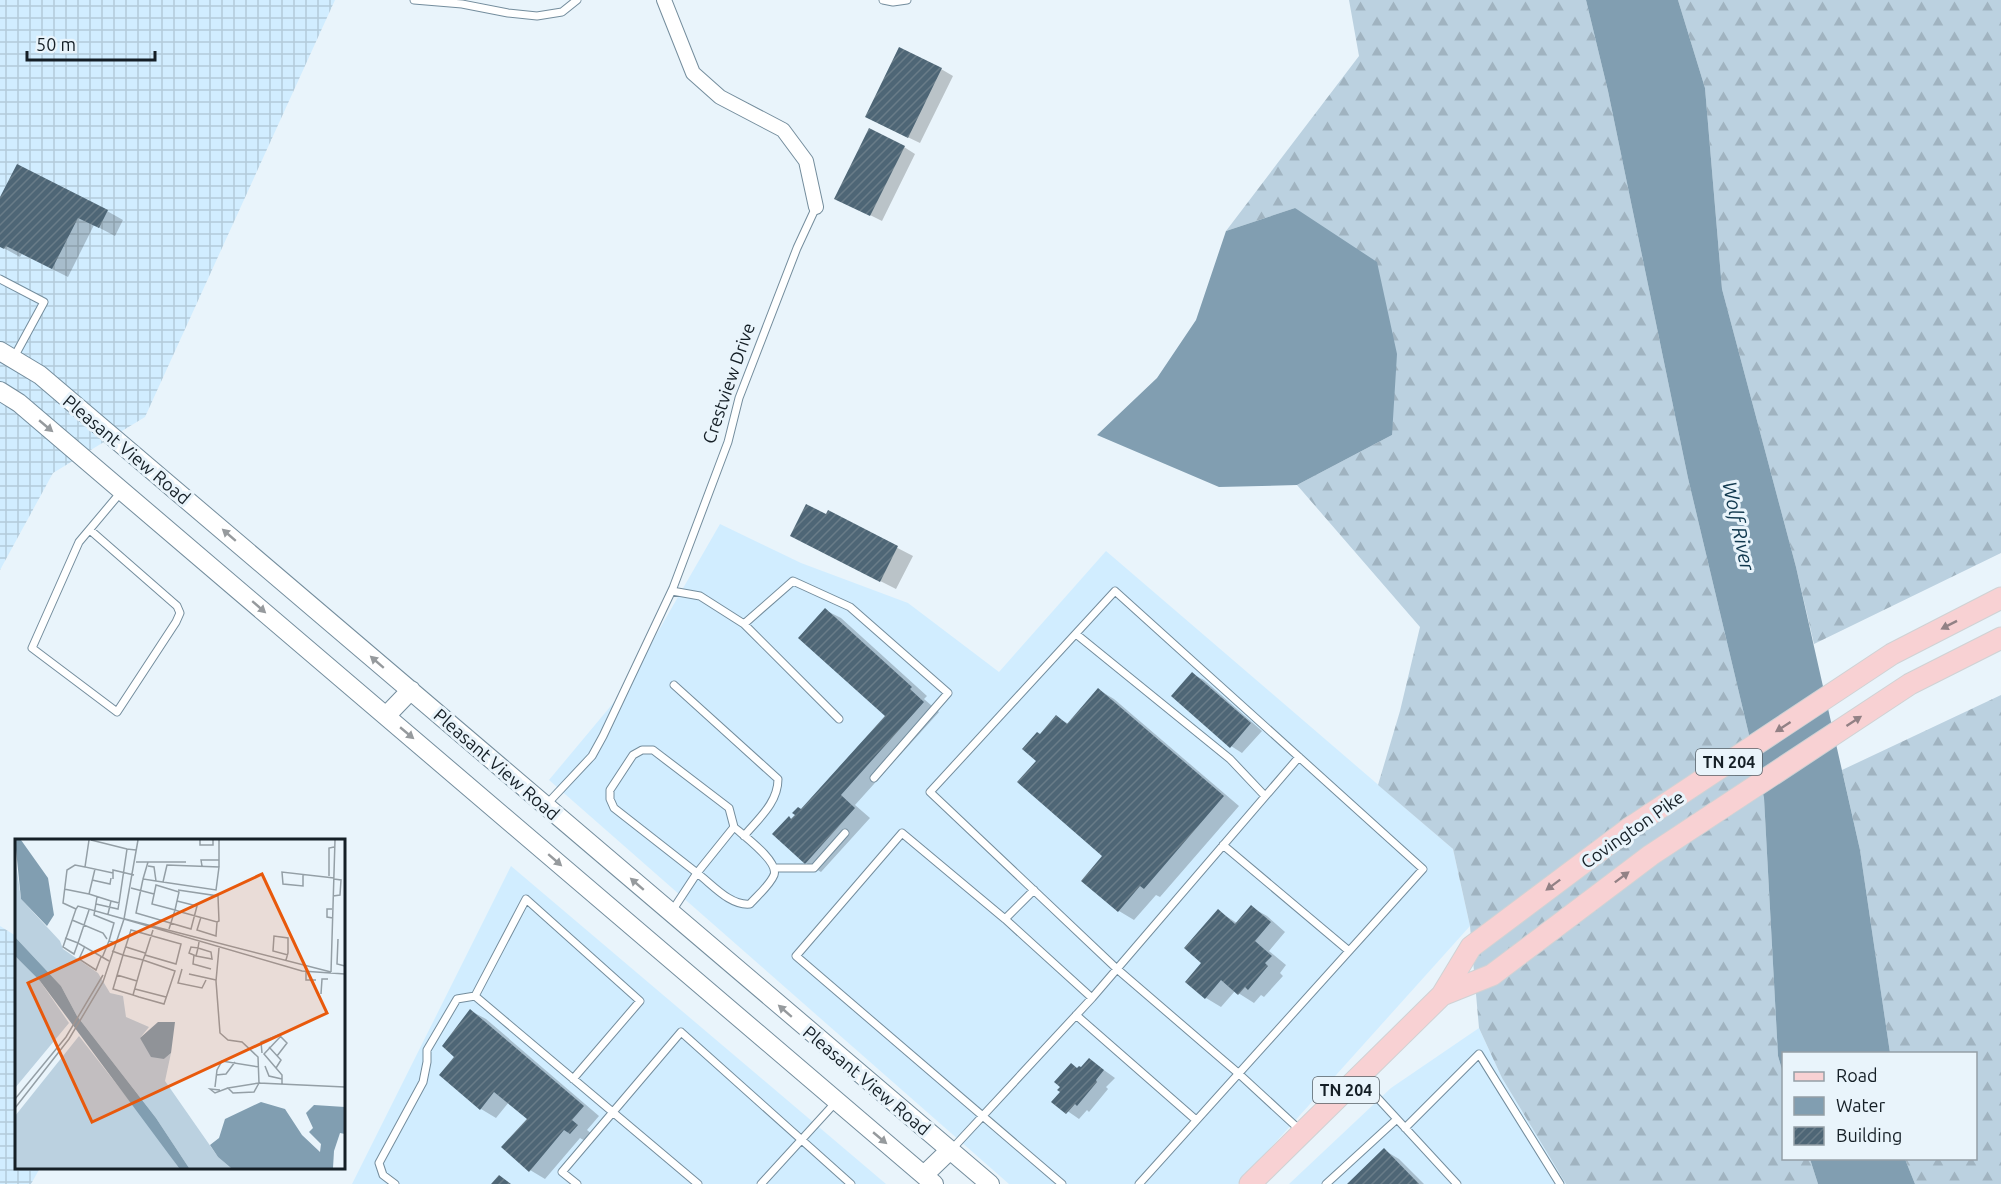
<svg xmlns="http://www.w3.org/2000/svg" width="2001" height="1184" font-family="Ubuntu,sans-serif">
<style>
.built{fill:#d1edff}
.industrial{fill:url(#industrial-grid)}
.forest{fill:url(#forest-firs)}
.water{fill:#819eb1}
.shadow{fill:#0003}
.building{fill:url(#building-hatch)}
.lines{fill:none;stroke-linecap:round;stroke-linejoin:round}
.service-casing{stroke:#748d9d;stroke-width:9}
.minor-casing{stroke:#748d9d;stroke-width:16}
.secondary-casing{stroke:#748d9d;stroke-width:20}
.primary-casing{stroke:#d0d2d4;stroke-width:23}
.service{stroke:#fff;stroke-width:7}
.minor{stroke:#fff;stroke-width:14}
.secondary{stroke:#fff;stroke-width:18}
.primary{stroke:#f8d1d3;stroke-width:21}
.oneway{fill:#969a9d}
.oneway2{fill:#928185}
.labels{text-anchor:middle;dominant-baseline:central;stroke-width:6;stroke-linejoin:round;paint-order:stroke}
.shield{fill:#e9f4fb;stroke:#555f66;stroke-width:1.5}
.shield-label{font-size:16px;font-weight:bold;fill:#151f26}
.street-label{font-size:18px;fill:#151f26;stroke:#e9f4fb}
.water-label{font-size:20px;font-style:italic;fill:#10384e;stroke:#e9f4fb}
.inset-road{fill:none;stroke:#949fa6;stroke-width:1.5}
.view{fill:#e8590c;fill-opacity:0.15;stroke:#e8590c;stroke-width:3}
.inset-edge{fill:none;stroke:#151f26;stroke-width:3}
</style>
<defs>
<pattern id="industrial-grid" width="8" height="8" patternUnits="userSpaceOnUse" patternTransform="scale(1.5)"><rect width="8" height="8" fill="#d1edff"/><path d="M0 4h8M4 0v8" fill="none" stroke="#b3cbda"/></pattern>
<pattern id="forest-firs" width="22" height="20" patternUnits="userSpaceOnUse" patternTransform="scale(1.5)"><rect width="22" height="20" fill="#bbd1e0"/><path d="M5 1l3.5 6h-7zM16 11l3.5 6h-7z" fill="#a0b3c0"/></pattern>
<pattern id="building-hatch" width="6" height="6" patternUnits="userSpaceOnUse" patternTransform="scale(1.5)"><rect width="6" height="6" fill="#4e6676"/><path d="M-1 1l2-2M0 6l6-6M5 7l2-2" fill="none" stroke="#697c88"/></pattern>
</defs>
<rect width="100%" height="100%" fill="#e9f4fb"/>
<path class="built" d="M720 524 801 563 908 603 999 672 1106 551 1453 849 1470 926 1238 1184H1009L549 780 625 689Z
M511 866 886 1184H352Z
M1479 1028 1502 1078 1566 1184H1289L1391 1088Z"/>
<path class="industrial" d="M0 0H335L145 417 53 473 0 570Z
M0 926 16 936V1168H40L31 1184H0Z"/>
<path class="forest" d="M1349 0H1586L1608 91 1688 478 1764 798 1778 1056 1783 1073 1784 1158 1810 1159 1818 1184H1566L1502 1078 1479 1028 1470 926 1453 849 1378 785 1400 711 1420 627 1297 485 1392 435 1295 208 1226 231 1359 56Z
M1678 0H2001V553L1814 644 1796 567 1722 289 1705 88Z
M2001 695V1184H1915L1905 1159 1976 1158V1054L1890 1053 1860 850 1842 770Z"/>
<path class="water" d="M1586 0H1678L1705 88 1722 289 1796 567 1860 850 1890 1053 1784 1054 1783 1073 1778 1056 1764 798 1688 478 1608 91Z
M1295 208 1377 262 1397 354 1392 435 1297 485 1219 487 1097 435 1157 378 1196 320 1226 231Z
M1810 1159H1905L1915 1184H1818Z"/>
<path class="shadow" d="M941 69 953 76 920 143 878 123Z
M904 147 915 154 882 221 848 204Z
M0 201 107 211 123 220 115 236 94 225 68 277 22 254 20 257 0 246Z
M828 512 913 556 896 589 805 543Z
M825 610 841 618 927 696 924 699 939 712 855 805 870 818 821 872 806 863 792 820 887 716Z
M1192 674 1204 680 1262 731 1242 753 1231 746Z
M1099 690 1114 699 1239 806 1160 897 1156 895 1134 920 1119 911 1105 856 1038 760 1040 735 1056 717 1069 724Z
M1251 907 1267 916 1285 932 1269 951 1286 965 1280 973 1283 976 1264 997 1261 995 1254 1003 1235 991 1221 1007 1206 998 1203 963 1218 911 1237 923Z
M471 1011 486 1019 599 1116 587 1130 593 1135 587 1142 580 1138 545 1179 530 1170 529 1119 509 1102 496 1118 481 1109 456 1057Z
M1090 1060 1115 1078 1106 1087 1108 1089 1089 1112 1087 1110 1079 1119 1053 1101 1078 1069H1082Z
M1384 1150 1399 1159 1424 1184H1349Z"/>
<path class="building" d="M899 47 942 68 908 138 865 117Z
M869 128 905 146 870 216 834 199Z
M17 164 108 210 99 228 78 218 52 269 6 246 4 249 0 247V197Z
M806 504 826 514 828 510 898 546 880 582 790 536Z
M825 608 912 687 910 689 924 702 841 795 855 808 805 864 772 834 789 816 791 819 795 815 792 813 798 807 801 809 885 716 798 638Z
M1192 672 1251 723 1230 748 1171 696Z
M1098 688 1224 796 1144 889 1140 886 1118 912 1081 881 1102 856 1017 782 1036 761 1022 749 1037 732 1040 734 1056 715 1067 724Z
M1251 905 1271 922 1255 941 1272 956 1265 963 1268 966 1248 990 1245 987 1238 995 1221 980 1205 999 1185 982 1201 963 1184 948 1218 909 1235 924Z
M470 1009 584 1106 572 1120 578 1125 570 1134 564 1130 529 1172 501 1147 527 1119 494 1092 480 1110 439 1075 454 1057 442 1046Z
M1089 1058 1104 1070 1096 1080 1097 1082 1077 1106 1075 1104 1066 1114 1051 1102 1060 1092 1057 1090 1060 1087 1054 1082 1071 1063 1077 1068 1079 1066 1081 1067Z
M1384 1148 1419 1184H1347Z
M499 1175 511 1184H491Z"/>
<g class="lines">
<g class="service-casing">
<path id="service" d="M414 0 462 4 508 13 537 16 562 12 577 0
M883 0 893 2 907 0
M0 279 44 302 13 359
M90 530 177 606 180 613 176 622 117 712 32 648 79 542 121 492
M672 591 700 596 744 624 839 719
M744 624 793 581 850 607 948 693 874 778
M1076 634 1230 759 1265 796
M674 685 778 779C778 803 758 819 744 836
M547 804 592 756 603 736 673 588 728 442 739 398 797 248 816 207
M1223 845 1349 951
M775 868H814L845 833
M672 911 697 873C713 885 730 906 750 904 757 896 770 885 774 875 779 861 744 836 734 827L697 873 614 808 610 799V790L633 755 642 750H653L729 808 734 827
M1005 919 1034 890
M475 996 526 899 640 1001 573 1079
M1076 1015 1196 1120
M1361 1080 1457 1184
M1405 1128 1479 1054 1560 1184
M952 1149 1092 998
M395 1184 383 1175 379 1163 423 1082 427 1062V1050L457 999 475 996 698 1184
M577 1184 562 1172 681 1032 851 1184
M761 1184 835 1103
M1062 1184 796 956 902 833 1005 919 1092 998 1299 757
M1139 1184 1423 869 1115 591 930 792 1117 969 1238 1073 1301 1131
M1326 1184 1397 1119"/>
</g>
<g class="minor-casing">
<path id="minor" d="M664 0 693 73 720 97 783 130 806 161 816 207"/>
</g>
<g class="secondary-casing">
<path id="secondary" d="M0 351 40 375 990 1184
M0 391 19 403 934 1184
M386 716 411 690
M924 1175 950 1150"/>
</g>
<g class="primary-casing">
<path id="primary" d="M1442 995 1492 975 1651 855 1910 684 2001 638
M1250 1184 1442 995 1471 947 1631 827 1892 654 2001 598"/>
</g>
<use href="#service" class="service"/>
<use href="#minor" class="minor"/>
<use href="#secondary" class="secondary"/>
<use href="#primary" class="primary"/>
</g>
<defs><path id="oneway-solid" d="M-6-.8H1V-3.2L6.5 0L1 3.2V.8H-6Z" transform="scale(1.5)"/></defs>
<g class="oneway">
<use href="#oneway-solid" transform="translate(46 426) rotate(40)"/>
<use href="#oneway-solid" transform="translate(229 535) rotate(-139)"/>
<use href="#oneway-solid" transform="translate(259 607) rotate(41)"/>
<use href="#oneway-solid" transform="translate(377 662) rotate(-139)"/>
<use href="#oneway-solid" transform="translate(407 733) rotate(40)"/>
<use href="#oneway-solid" transform="translate(555 860) rotate(41)"/>
<use href="#oneway-solid" transform="translate(637 884) rotate(-139)"/>
<use href="#oneway-solid" transform="translate(785 1011) rotate(-139)"/>
<use href="#oneway-solid" transform="translate(880 1138) rotate(40)"/>
</g>
<g class="oneway2">
<use href="#oneway-solid" transform="translate(1949 625) rotate(153)"/>
<use href="#oneway-solid" transform="translate(1854 721) rotate(-33)"/>
<use href="#oneway-solid" transform="translate(1783 727) rotate(147)"/>
<use href="#oneway-solid" transform="translate(1622 877) rotate(-37)"/>
<use href="#oneway-solid" transform="translate(1553 885) rotate(143)"/>
</g>
<g class="labels">
<g class="shield">
<rect x="1696" y="749" width="66" height="26" rx="4.5"/>
<rect x="1313" y="1077" width="66" height="26" rx="4.5"/>
</g>
<g class="shield-label">
<text x="1729" y="762">TN 204</text>
<text x="1346" y="1090">TN 204</text>
</g>
<g class="street-label">
<text transform="translate(728 383) rotate(-71)">Crestview Drive</text>
<text transform="translate(127 449) rotate(40)">Pleasant View Road</text>
<text transform="translate(497 764) rotate(41)">Pleasant View Road</text>
<text transform="translate(1632 829) rotate(-35)">Covington Pike</text>
<text transform="translate(867 1080) rotate(40)">Pleasant View Road</text>
</g>
<g class="water-label">
<text transform="translate(1739 526) rotate(78)">Wolf River</text>
</g>
</g>
<g transform="translate(15 839)">
<rect width="330" height="330" fill="#e9f4fb"/>
<path d="M0 17 6 60 45 102 48 110 83 134 95 154 108 157 111 178 134 188 125 199 149 220 156 214 150 242 203 318 216 329H174L141 279 62 177 46 147 0 98ZM0 117 25 142 54 184 0 249ZM64 197 139 293 164 329H0V277Z" fill="#bbd1e0"/>
<path d="M0 1H6L33 39 39 76 32 87 6 60ZM0 98 46 147 62 177 141 279 174 329H164L25 142 1 118ZM143 183H160L156 214 149 220 136 218 125 199ZM246 263 270 270 287 296 305 313 306 305 294 293 298 289 291 274 299 266 330 268V295L325 294 319 312 318 329H216L203 318 195 306 204 299 210 280Z" fill="#819eb1"/>
<path class="inset-road" d="M74 1 70 28 98 34M76 1 112 10M185 1V6H198V1M204 1V28M121 23H171M133 23 128 40 141 42 201 51 204 28 152 26 148 43M133 27 139 28 141 42M187 27 186 21H204M80 30 74 55 96 62M288 36V47L268 45 267 33 319 39M314 37V9L319 8M98 40V31L119 36M128 40 121 74 176 90 182 67 162 62M77 41 95 45 96 39M116 49 139 55M49 50 74 55M318 57 325 56 326 41 319 40M82 58 79 76 99 84 94 102M81 65 103 70 104 64M61 70 48 64 52 31 60 26 70 28M317 70H312V78L318 79M93 75 96 62 104 64 112 10 121 11M186 78 182 91 201 97 202 83M109 80 287 132 330 135M110 80 316 133M57 81 88 94 92 100M154 90 160 71 164 53 141 46 137 65 160 71 166 73 202 83 204 82 203 57 163 51M50 99 63 104 74 71M323 100 322 125 330 127M70 107 64 120 81 131 86 118M111 108 130 114M204 109 201 142 205 194 213 201 227 203 243 218 244 244 330 248M97 112 108 116 128 121 160 132 149 165 124 158 118 156 98 150 108 116 116 91 166 105 161 125 130 116 128 121 118 156M130 116 138 91M179 116 178 125 196 130M181 117 197 120 196 113 183 109 181 117 174 114 176 108 183 109 184 103M87 119 94 102 100 104M271 121 273 114V99L259 97 258 112 273 116M94 122 63 104 59 115 48 108 61 70 63 67 109 80M167 130 163 144 187 149 191 141M291 132V141H301M316 133 320 1M174 135 201 141M102 136 122 142M120 150 151 158M306 155 307 140H313M266 197 249 215 267 236V246M254 208 266 221 261 229M247 214 246 203 264 196 272 204 262 217M250 227 254 237 267 240M201 236 211 235 220 223M244 244 239 253 218 254 213 249ZM200 248 202 231 207 222 244 228M205 251 195 250 200 254 213 249M0 260 51 198 88 136M0 269 54 200 88 143 109 80 123 1"/>
<path class="view" d="M247 35 312 174 77 283 13 144Z"/>
<rect width="330" height="330" class="inset-edge"/>
</g>
<rect x="1782" y="1052" width="195" height="108" fill="#e9f4fb" stroke="#949fa6" stroke-width="1.5"/>
<rect x="1794" y="1072" width="30" height="9" fill="#f8d1d3" stroke="#949fa6" stroke-width="1.5"/>
<text x="1836" y="1082" font-size="18" fill="#151f26">Road</text>
<rect x="1794" y="1097" width="30" height="18" fill="#819eb1" stroke="#949fa6" stroke-width="1.5"/>
<text x="1836" y="1112" font-size="18" fill="#151f26">Water</text>
<rect x="1794" y="1127" width="30" height="18" fill="url(#building-hatch)" stroke="#949fa6" stroke-width="1.5"/>
<text x="1836" y="1142" font-size="18" fill="#151f26">Building</text>
<path d="M27 51v9h128v-9" fill="none" stroke="#151f26" stroke-width="3"/>
<text x="36" y="51" font-size="18" fill="#151f26" stroke="#e9f4fb" stroke-width="4.5" paint-order="stroke">50 m</text>
</svg>
